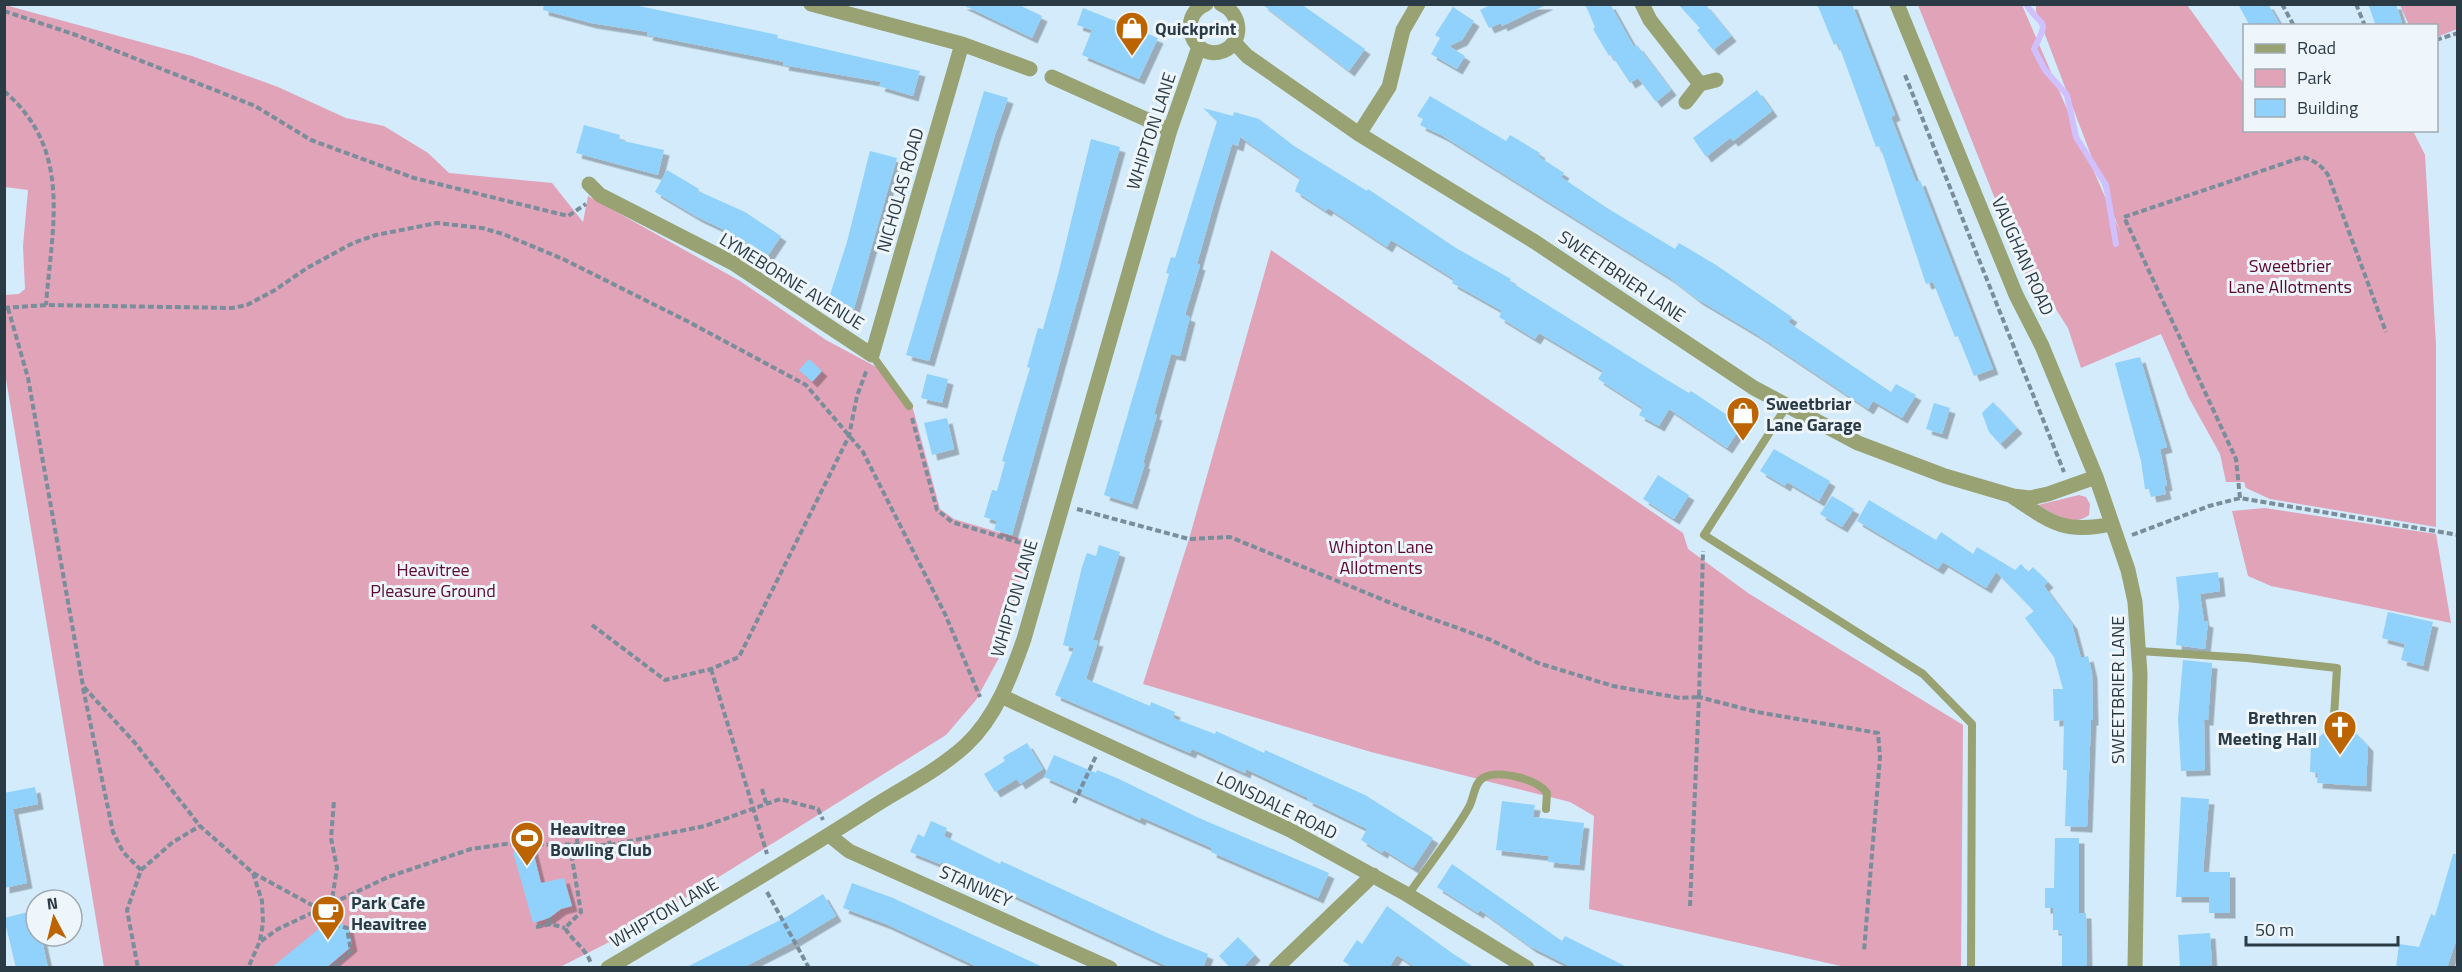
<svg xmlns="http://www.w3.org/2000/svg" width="2462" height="972" font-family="'Titillium Web',sans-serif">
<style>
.green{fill:#e0a3b8}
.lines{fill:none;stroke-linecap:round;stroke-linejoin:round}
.stream{stroke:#d1c0fe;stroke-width:6}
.building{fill:#90d2fb;filter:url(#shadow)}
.path{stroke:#798d9a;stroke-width:4;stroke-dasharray:6 3;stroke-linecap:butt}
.service{stroke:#99a272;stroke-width:8}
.minor{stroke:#99a272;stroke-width:15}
.labels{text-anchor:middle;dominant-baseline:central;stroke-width:6;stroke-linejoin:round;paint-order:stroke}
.poi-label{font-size:18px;font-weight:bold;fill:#2b3b46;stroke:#eef6fb;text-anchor:start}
.street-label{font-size:18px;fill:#2b3b46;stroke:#eef6fb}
.park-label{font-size:18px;fill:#5b0832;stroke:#eef6fb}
</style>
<defs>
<filter id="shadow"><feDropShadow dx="5.5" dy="5.5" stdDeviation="0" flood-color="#0004"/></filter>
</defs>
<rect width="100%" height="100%" fill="#d3ebfb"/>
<path class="green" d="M5 5 192 56 278 87 346 118 384 126 428 153 449 173 552 183 583 222 588 196 740 281 826 340 882 370 912 405 940 509 954 519 1031 542 1000 656 976 700 946 735 637 928 560 967H104L5 373 4 295 19 294 25 289 23 246 28 190 5 187Z
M1918 5H2022L2121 234 2036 11V5H2187L2244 84V130L2413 131 2425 155 2436 345V527L2270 499 2246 488 2244 482H2226L2220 454 2189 398 2161 334 2081 368 2068 328 2052 303 2032 292Z
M2400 5H2457V29L2437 37 2436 26 2409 25Z
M1271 250 1683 533 1688 549 1748 593 1963 725 1961 967H1845L1589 909 1594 816 1570 802 1371 752 1143 684 1189 539Z
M2079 495 2086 497 2090 504 2089 515C2073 528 2053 513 2038 505Z
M2265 508 2436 534 2451 623 2271 586 2248 576 2232 511Z"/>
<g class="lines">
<path class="stream" d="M2026 4C2041 29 2051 16 2034 49L2045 70 2067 95 2076 137 2106 185 2116 244"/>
</g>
<path class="building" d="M544 4H629L778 35 777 38 920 71 913 96 879 86 881 82 783 65 784 62 647 35 648 32 591 23 543 10Z
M961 4H1017L1042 16 1032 38Z
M1262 4H1301L1365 49 1349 71Z
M1492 4H1548L1502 26 1501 23 1489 28 1480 10Z
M1585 4H1610L1634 47 1637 45 1671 90 1656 102 1638 78 1630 83 1611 54 1609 56 1593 29 1595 27Z
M1678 4H1705L1731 36 1713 50 1697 30 1700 28Z
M1817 4H1852L1895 115 1891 117 1916 182 1920 180 1993 369 1974 376 1958 336 1955 337 1933 282 1926 284 1880 146 1876 147 1838 43 1834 45Z
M2238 4H2268L2281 26H2250Z
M2368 4H2396L2403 26H2376Z
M1453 7 1474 21 1462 40 1449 46 1465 56 1457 69 1431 54 1440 38 1435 35Z
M1083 8 1158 38 1139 79 1082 55 1092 30 1077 25Z
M1757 90 1772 111 1733 141 1730 138 1706 157 1693 138Z
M984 91 1008 98 995 135 929 361 906 355Z
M1430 96 1506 141 1510 135 1540 153 1538 156 1564 173 1561 177 1607 208 1675 249 1679 243 1716 265 1792 317 1788 322 1891 392 1896 384 1916 395 1902 418 1873 401 1868 409 1756 334 1697 299 1670 278 1443 136 1420 125 1423 119 1417 116Z
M1203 108 1233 116 1234 112 1259 119 1294 146 1367 191 1368 189 1456 248 1511 279 1509 281 1554 309 1659 375 1689 393 1691 391 1742 425 1727 448 1669 409 1659 426 1639 415 1643 408 1598 379 1603 371 1539 333 1535 339 1499 317 1502 311 1452 283 1454 279 1391 240 1387 247 1328 208 1326 211 1295 191 1300 178 1240 137 1238 146 1232 144 1215 200 1197 264 1200 265 1185 315 1190 317 1180 356 1171 354 1154 414 1157 415 1143 463 1145 464 1132 504 1104 495 1169 274 1166 273 1171 257 1175 258 1217 121Z
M584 125 620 135 619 140 664 150 658 175 576 153Z
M1091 139 1120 147 1012 535 994 530 997 521 984 517 992 490 997 491 1005 462 1002 461 1030 368 1027 367 1038 328 1043 329 1058 275Z
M870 151 897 158 853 312 827 304 847 242Z
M667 170 699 189 698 191 745 212 781 236 767 257 733 234 697 217 655 192Z
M2140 357 2167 447 2160 449 2167 485 2164 486 2166 494 2151 497 2149 489H2145L2141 461 2115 363Z
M809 359 822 371 812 382 799 370Z
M927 374 948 379 942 403 921 398Z
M1993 402 2017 428 2000 444 1989 432 1982 413Z
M1934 403 1950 408 1942 434 1926 429Z
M947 418 954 449 932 455 924 423Z
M1774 449 1830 481 1819 501 1787 482 1785 486 1760 471Z
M1658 475 1689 495 1674 519 1643 499Z
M1832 496 1854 509 1842 527 1820 514Z
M1869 500 1936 540 1941 532 1973 554 1977 547 2015 570 2021 564 2028 572 2033 567 2048 582 2044 586 2072 624 2081 658 2088 656 2092 673 2093 720H2091L2087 827 2065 826 2067 770H2063L2064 720 2054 721 2053 689H2063L2054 657 2025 618 2034 611 1996 572 1986 588 1943 562 1938 569 1857 521Z
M1099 545 1120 552 1093 640 1098 641 1086 679 1150 706 1151 702 1175 712 1173 718 1215 734 1216 731 1264 753 1265 750 1365 795 1433 838 1413 868 1384 850 1382 853 1361 840 1367 829 1307 800 1308 798 1246 769 1245 773 1192 749 1190 753 1055 695 1074 648 1063 645 1082 567 1087 553 1096 556Z
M2218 572 2220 591 2200 594 2204 621 2208 622 2205 649 2176 645 2179 606 2176 577Z
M2388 612 2433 622 2423 666 2401 660 2405 644 2382 638Z
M2183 660 2212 663 2208 720H2204L2205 770 2181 771 2178 719Z
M2326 731 2356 733 2368 746 2366 786 2317 783 2318 773 2310 772 2311 744Z
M1027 743 1043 769 1020 784 1017 779 995 792 984 774 1005 761 1003 757Z
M1054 755 1096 773 1097 770 1119 779 1199 818 1329 873 1318 898 1211 852 1212 848 1141 817 1140 820 1044 777Z
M35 787 38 804 13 809 27 883 4 888V793Z
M2181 797 2209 799 2203 872H2230V913H2209V897H2176Z
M1502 801 1535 805 1533 817 1584 823 1579 865 1548 862 1549 856 1496 850Z
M931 821 947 828 944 836 1000 864 1001 861 1166 937 1208 954 1203 968H1171L941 862 940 864 910 852 918 834 924 837Z
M2055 838H2079V913H2086L2087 968H2062V934H2059V930H2053V908H2045V888H2054Z
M532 847 541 883 564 878 572 906 561 909 549 918 533 923 513 852Z
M2453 854H2457V938L2447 968H2396L2399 944 2419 947 2431 914 2435 916Z
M1452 864 1562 941 1565 936 1629 968H1573L1531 947 1480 910 1478 913 1437 887Z
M852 883 893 898 1045 968H980L886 924 843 908Z
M823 894 836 916 791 943 742 968H685L788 916Z
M1387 906 1452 953 1475 968H1417L1397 955 1389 968H1354L1343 961 1357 940 1362 944Z
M36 910V936H41L48 968H16L4 918Z
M331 919 348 927 352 946 326 968H271Z
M2210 933 2212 965 2180 967 2178 935Z
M1238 937 1255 955 1242 968H1231L1219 956Z"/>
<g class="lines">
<path class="path" d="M2282 4 2294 26
M2356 4 2365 26
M4 11 76 35 255 106 311 140 414 178 568 216 586 204
M2436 40 2458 33
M1905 75 2064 472
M4 91C73 150 52 225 46 305
M4 308 46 305 232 308 247 305 275 290 307 268 353 243 376 235 437 223 482 228 503 234 563 259 687 321 806 385 863 452 945 614 980 697
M8 308 28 378 83 686 135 743 200 826 253 873 262 901 263 923 260 941 248 968
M912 418 937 510 952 522 1034 547
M2240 498 2236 459 2124 217 2303 157C2315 161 2321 165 2328 175L2386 332
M1077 509 1189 539 1230 537 1413 612 1491 640 1538 663 1613 686 1680 698 1699 697 1703 551
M2132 535 2209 506 2240 498 2458 535
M592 625 665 680 711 669 739 657 849 436 857 396 867 369
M711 669 767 854
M83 688 113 832 123 852 141 870 127 910 138 968
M762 789 766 803
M1074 803 1096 756
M607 832 610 845
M572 834H576L578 846
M570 846 581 912 565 928C573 942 587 949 591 964
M141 870 173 842 200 826
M253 873 321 910 325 921 347 928 351 951 332 968
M767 892 809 968
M331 906 337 868 331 838 334 801
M1690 906 1699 697 1757 712 1878 733 1880 757 1864 951
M549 918 551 924
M536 927 551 924 565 928
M261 941 278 929 388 877 471 849 506 844 610 845 705 826 780 799 818 809 823 820"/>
<path class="service" d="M872 355 909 406
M1786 407 1704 535 1923 674 1972 724 1971 968
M2139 651 2247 658 2337 668 2334 717
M1408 895C1428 866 1452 837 1469 807 1474 798 1474 783 1483 778 1498 769 1537 779 1547 793L1546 809"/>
<path class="minor" d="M811 4 962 44 1030 69
M1206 4C1176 16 1193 62 1223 51 1245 42 1241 12 1221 4
M1642 4 1650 20 1700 84
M1897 4 2016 295 2042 346 2096 477 2128 570 2135 602 2140 674 2135 968
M1234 42 1247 56 1359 134 1535 242 1754 388 1858 443 1945 476 2013 496 2030 498 2048 494 2096 477
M1052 77 1170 130
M1686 102 1700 84 1716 80
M1359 134 1389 87 1403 30 1418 4
M589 184 600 195 733 263 872 355 962 44
M2013 497C2052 523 2064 534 2112 524
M1001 696 1290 830 1408 895 1527 968
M829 835 849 851 1110 968
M608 968C695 916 782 865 868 810 900 789 938 771 966 745 996 717 1011 676 1024 639L1170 130 1199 47
M1276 968 1373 875"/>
</g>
<defs>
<g id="shop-pin" transform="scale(1.725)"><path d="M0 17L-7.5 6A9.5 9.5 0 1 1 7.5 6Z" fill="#bc6400" stroke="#eef6fb"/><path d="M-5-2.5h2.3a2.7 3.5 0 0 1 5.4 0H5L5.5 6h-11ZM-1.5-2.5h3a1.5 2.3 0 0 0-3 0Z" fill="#fff"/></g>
<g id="church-pin" transform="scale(1.725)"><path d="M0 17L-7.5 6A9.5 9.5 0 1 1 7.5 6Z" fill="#bc6400" stroke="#eef6fb"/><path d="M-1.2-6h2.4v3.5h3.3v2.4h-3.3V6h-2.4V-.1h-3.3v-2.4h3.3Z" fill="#fff"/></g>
<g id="stadium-pin" transform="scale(1.725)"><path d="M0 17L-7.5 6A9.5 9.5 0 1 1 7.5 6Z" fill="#bc6400" stroke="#eef6fb"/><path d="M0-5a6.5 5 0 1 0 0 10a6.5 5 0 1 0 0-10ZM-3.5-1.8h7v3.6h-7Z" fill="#fff"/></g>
<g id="cafe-pin" transform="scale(1.725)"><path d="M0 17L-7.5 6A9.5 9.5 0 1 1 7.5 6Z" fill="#bc6400" stroke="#eef6fb"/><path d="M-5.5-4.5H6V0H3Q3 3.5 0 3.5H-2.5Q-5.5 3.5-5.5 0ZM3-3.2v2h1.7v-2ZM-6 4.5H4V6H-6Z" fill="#fff"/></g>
</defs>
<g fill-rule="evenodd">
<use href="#shop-pin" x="1132" y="28"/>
<use href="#shop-pin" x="1743" y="413"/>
<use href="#church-pin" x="2340" y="727"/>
<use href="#stadium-pin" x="527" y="838"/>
<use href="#cafe-pin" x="328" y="912"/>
</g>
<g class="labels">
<g class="poi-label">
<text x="1155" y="28">Quickprint</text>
<text x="1766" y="403">Sweetbriar<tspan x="1766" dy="21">Lane Garage</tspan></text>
<text x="2317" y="717" text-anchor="end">Brethren<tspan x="2317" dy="21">Meeting Hall</tspan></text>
<text x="550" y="828">Heavitree<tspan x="550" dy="21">Bowling Club</tspan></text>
<text x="351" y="902">Park Cafe<tspan x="351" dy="21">Heavitree</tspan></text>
</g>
<g class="street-label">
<text transform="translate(1151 131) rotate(-72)">WHIPTON LANE</text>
<text transform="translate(900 190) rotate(-74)">NICHOLAS ROAD</text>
<text transform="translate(2023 256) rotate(66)">VAUGHAN ROAD</text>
<text transform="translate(1622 276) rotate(34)">SWEETBRIER LANE</text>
<text transform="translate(792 281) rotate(32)">LYMEBORNE AVENUE</text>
<text transform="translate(1014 598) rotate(-73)">WHIPTON LANE</text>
<text transform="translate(2117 690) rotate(-90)">SWEETBRIER LANE</text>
<text transform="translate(1277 805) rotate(26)">LONSDALE ROAD</text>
<text transform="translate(976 886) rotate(24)">STANWEY</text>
<text transform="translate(664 912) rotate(-30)">WHIPTON LANE</text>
</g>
<g class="park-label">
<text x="2290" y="265">Sweetbrier<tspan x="2290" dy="21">Lane Allotments</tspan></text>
<text x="1381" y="546">Whipton Lane<tspan x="1381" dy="21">Allotments</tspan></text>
<text x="433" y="569">Heavitree<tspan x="433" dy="21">Pleasure Ground</tspan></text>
</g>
</g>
<rect width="2462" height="972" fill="none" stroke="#2b3b46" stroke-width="12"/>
<rect x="2243" y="24" width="195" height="108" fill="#eef6fb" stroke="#a0abb3" stroke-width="1.5"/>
<rect x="2255" y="44" width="30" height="9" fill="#99a272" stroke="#a0abb3" stroke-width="1.5"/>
<text x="2297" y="54" font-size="18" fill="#2b3b46">Road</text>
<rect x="2255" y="69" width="30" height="18" fill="#e0a3b8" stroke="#a0abb3" stroke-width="1.5"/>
<text x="2297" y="84" font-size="18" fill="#2b3b46">Park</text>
<rect x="2255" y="99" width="30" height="18" fill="#90d2fb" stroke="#a0abb3" stroke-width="1.5"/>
<text x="2297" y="114" font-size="18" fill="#2b3b46">Building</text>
<g transform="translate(54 918) rotate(353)"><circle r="28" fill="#eef6fb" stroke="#a0abb3" stroke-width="1.5"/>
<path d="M0-4.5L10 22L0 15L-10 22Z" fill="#bc6400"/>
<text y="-9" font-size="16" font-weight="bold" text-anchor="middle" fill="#2b3b46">N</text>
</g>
<path d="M2246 936v9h152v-9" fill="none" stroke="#2b3b46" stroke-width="3"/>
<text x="2255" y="936" font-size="18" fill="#2b3b46" stroke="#eef6fb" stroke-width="4.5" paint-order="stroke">50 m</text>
</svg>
